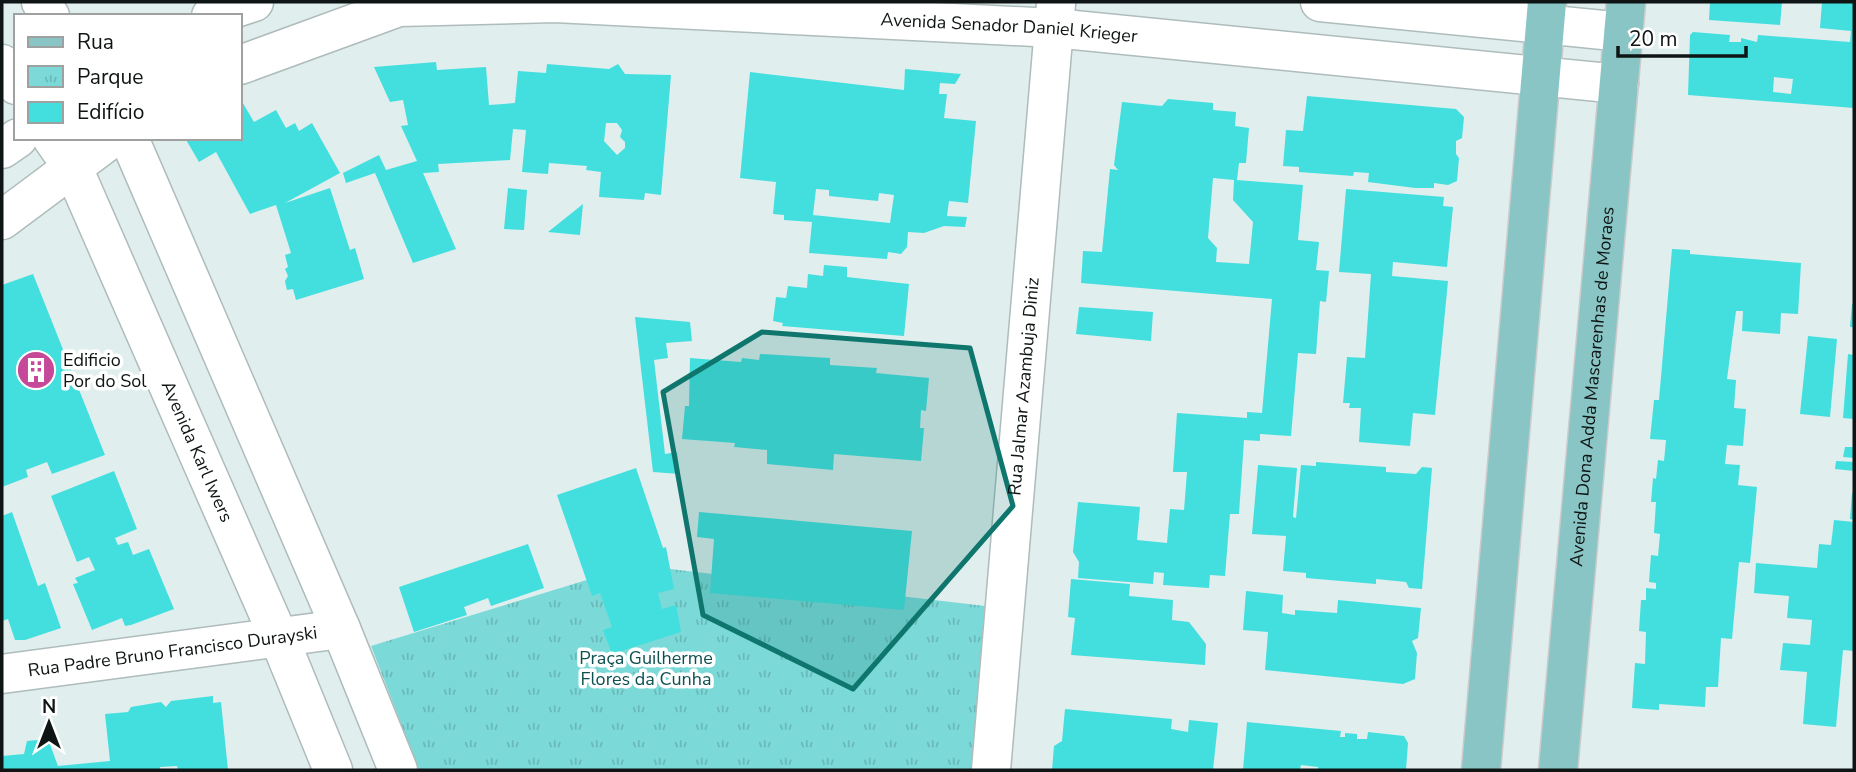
<svg xmlns="http://www.w3.org/2000/svg" width="1856" height="772" font-family="'Nunito Sans',sans-serif">
<style>
.park{fill:url(#park-tufts)}
.building{fill:#43dfde;fill-rule:evenodd}
.lines{fill:none;stroke-linecap:round;stroke-linejoin:round}
.minor-casing{stroke:#aebcbb;stroke-width:41}
.major-casing{stroke:#cacbcb;stroke-width:41}
.minor{stroke:#fff;stroke-width:38}
.major{stroke:#88c5c4;stroke-width:38}
.marked{fill:#0f766e;fill-opacity:0.2;stroke:#0f766e;stroke-width:5;stroke-linejoin:round}
.labels{text-anchor:middle;dominant-baseline:central;stroke-width:7;stroke-linejoin:round;paint-order:stroke}
.street-label{font-size:18px;fill:#0f1414;stroke:#fff}
.poi-label{font-size:18px;fill:#0f1414;stroke:#fff;text-anchor:start}
.park-label{font-size:18px;fill:#0d5050;stroke:#fff}
</style>
<defs>
<pattern id="park-tufts" width="24" height="20" patternUnits="userSpaceOnUse" patternTransform="scale(1.75)"><rect width="24" height="20" fill="#7bd9d8"/><path d="M3 7l-1-3M5 7V3M7 7l1-3M15 17l-1-3M17 17v-4M19 17l1-3" fill="none" stroke="#69b9b8"/></pattern>
</defs>
<rect width="100%" height="100%" fill="#e0eeee"/>
<path class="park" d="M636 565 985 606 971 770H419L371 646Z"/>
<path class="building" d="M1710 2H1782L1780 25 1709 20Z
M1822 2H1854V108L1688 95 1690 35 1693 32 1730 35 1729 42H1741V38L1757 42 1758 35 1850 42 1851 31 1820 28ZM1774 77 1793 79 1791 94 1773 92Z
M436 62 437 70 486 67 489 105 515 103 518 71 546 73 547 64 609 69 618 64 625 74 671 75 661 195 645 193 644 200 599 197 601 172 586 170 587 166 549 163 548 174 522 172 526 130 513 129 510 160 438 164 439 172 423 173 456 249 413 263 375 173 346 183 343 173 379 155 386 170 417 161 401 126 408 125 403 100 390 102 374 67ZM606 123H617L622 130 620 137 625 142V148L617 155 604 141Z
M905 69 961 74 955 84 940 83 939 94H947L944 118 976 121 968 203 949 201 947 216 967 217 965 227 944 226 924 233 908 232 907 247 901 254 888 252 887 259 809 253 812 222 784 220V215L773 214 776 182 740 178 750 72 904 90ZM816 189 829 190V196L878 201 879 193 894 195 890 223 813 215Z
M1307 96 1456 109 1464 117 1462 138 1456 141V154L1459 158 1457 181 1448 185 1434 183V188H1415L1368 182 1369 173 1354 172 1353 176 1299 172V167L1283 166 1286 130 1303 131Z
M240 98 254 122 276 110 286 128 295 123 299 131 312 123 340 173 285 203 330 188 350 250 355 248 364 279 296 300 293 289 287 290 285 281 288 276 285 269 288 267 285 255 291 253 276 205 250 214 216 152 199 162 185 138H240Z
M1168 99 1213 103V110L1236 112 1235 126 1249 128 1246 163H1239L1237 180 1303 185 1298 240 1319 242 1316 270 1329 271 1326 302 1320 301 1316 354 1298 353 1291 436 1260 434V441L1244 440 1239 514H1230L1225 576 1210 575 1209 588 1163 585 1164 573 1154 572 1153 584 1078 578 1079 562 1073 552 1078 502 1140 507 1137 540 1167 543 1170 509 1184 510 1187 472H1173L1177 413 1247 418V412L1262 413 1272 299 1081 283 1083 251 1102 252 1110 169 1118 170 1114 165 1122 102 1162 106ZM1213 178 1234 180 1233 200 1253 222 1249 264 1216 262 1217 248 1208 238Z
M508 188 527 190 524 230 504 229Z
M1346 189 1444 197 1443 206 1453 207 1447 267 1393 262 1392 276 1448 281 1435 415 1413 413 1410 446 1359 442 1361 408H1349L1350 403H1343L1347 357 1365 358 1371 274 1339 272Z
M583 204 580 235 548 232Z
M1672 249 1690 250V254L1801 263 1798 314 1781 313 1780 334 1742 331 1743 311H1736L1727 379 1736 380 1734 408 1746 409 1743 446 1727 445 1725 464 1740 465 1738 485 1757 487 1750 563 1739 562 1732 639 1721 638 1718 687H1706L1705 707 1659 704V710L1632 708 1635 663 1645 664 1646 632 1639 631 1641 600H1646V588L1656 589V583L1649 582 1651 555 1658 556 1660 534 1654 533 1656 502H1651L1653 478 1656 479 1658 460 1664 461 1666 440 1650 439 1654 400H1659Z
M824 265 847 267V277L909 284 904 336 782 326 783 323 773 321 776 297 786 298 788 286 807 288 808 274 823 276Z
M33 274 105 455 52 474 47 462 26 470 28 477 2 487V285Z
M1852 304H1854V327H1850Z
M1079 307 1153 312 1151 341 1076 334Z
M635 317 690 322 692 341 666 343 668 358 654 360 665 454 677 452 680 474 653 472Z
M1808 336 1837 339 1830 417 1800 414Z
M760 354 830 358V365L877 368 876 373 929 378 926 411 921 410 920 428H924L921 461 834 454 833 470 767 464V450L734 447 735 443 682 439 685 406H689L690 358 741 362 742 358 759 360Z
M1848 354 1854 355V419L1843 418Z
M1845 447H1854V458L1843 457Z
M1836 461 1854 462V471L1835 469Z
M1316 462 1386 467V472L1416 474 1422 467 1432 468 1422 589 1409 588 1406 582 1376 579V584L1306 578V573L1283 571 1286 536 1252 534 1258 465 1297 468 1293 517 1296 518 1301 465 1316 466Z
M636 468 663 548 666 547 674 589 658 593 662 609 676 605 681 632 612 654 603 630 612 627 600 593 592 596 557 495Z
M114 471 137 529 115 538 118 545 128 542 133 555 149 549 174 609 131 625 125 626 122 618 92 630 73 584 78 583 75 578 95 570 89 557 77 562 51 496Z
M1852 493H1854V520L1850 519Z
M12 512 38 586 45 583 61 628 25 640H15L8 619 2 621V516Z
M699 512 912 531 904 610 710 593 714 539 697 537Z
M1834 520 1854 522V651L1843 650 1836 727 1803 724 1807 672 1780 670 1783 643 1810 645 1812 620 1787 618 1789 596 1754 593 1756 563 1817 568 1819 544 1831 545Z
M528 544 544 588 491 606 488 598 464 607 467 615 414 632 399 587Z
M1071 579 1130 584 1129 596 1173 600 1172 620 1189 622 1206 644 1205 665 1071 655 1075 618 1068 617Z
M1246 591 1283 595 1282 613 1295 615V610L1337 613 1338 600 1421 608 1418 638 1412 641 1417 653 1415 679 1403 684 1265 670 1268 632 1243 630Z
M213 696V703L221 702 228 770H178L177 766 160 767V770H2V756L24 754 27 741 48 739 58 766 110 761 105 714 128 712 131 707 161 702 166 707 171 701Z
M1065 709 1172 719 1171 729 1188 732 1189 720 1218 723 1213 770H1052L1054 746 1062 741Z
M1247 722 1341 731 1340 737H1345V733L1357 734V739H1367L1368 732 1404 736 1408 743 1406 770H1318V767L1301 765 1300 770H1243Z"/>
<g class="lines">
<g class="minor-casing">
<g id="minor">
<path d="M41 2 50 16"/>
<path d="M1320 2 1623 32"/>
<path d="M211 16 254 2"/>
<path d="M2 64 16 85"/>
<path id="s1" d="M240 65 399 7 555 3 1054 28 1619 84"/>
<path id="s2" d="M52 138 73 168 279 638 333 770"/>
<path d="M129 138 341 629 398 770"/>
<path d="M2 149 18 138"/>
<path d="M2 220 112 138"/>
<path id="s3" d="M2 674 341 629"/>
<path id="s4" d="M991 770 1056 4"/>
</g>
</g>
<g class="major-casing">
<g id="major">
<path d="M1481 770 1547 2"/>
<path id="s5" d="M1558 770 1626 2"/>
</g>
</g>
<use href="#minor" class="minor"/>
<use href="#major" class="major"/>
</g>
<path class="marked" d="M762 332 970 348 1013 506 853 689 703 615 663 392Z"/>
<defs>
<g id="building-disc" transform="scale(2.0125)"><circle r="9.5" fill="#c64999" stroke="#fff"/><path d="M-4-6H4V6H1V3H-1V6H-4ZM-2.5-4.3h1.7v1.8h-1.7ZM.8-4.3h1.7v1.8H.8ZM-2.5-1h1.7V.8h-1.7ZM.8-1h1.7V.8H.8Z" fill="#fff"/></g>
</defs>
<g fill-rule="evenodd">
<use href="#building-disc" x="36" y="370"/>
</g>
<g class="labels">
<g class="street-label">
<text stroke="none"><textPath href="#s1" startOffset="780">Avenida Senador Daniel Krieger</textPath></text>
<text stroke="none"><textPath href="#s4" startOffset="385">Rua Jalmar Azambuja Diniz</textPath></text>
<text stroke="none"><textPath href="#s5" startOffset="385">Avenida Dona Adda Mascarenhas de Moraes</textPath></text>
<text stroke="none"><textPath href="#s2" startOffset="346">Avenida Karl Iwers</textPath></text>
<text stroke="none"><textPath href="#s3" startOffset="172">Rua Padre Bruno Francisco Durayski</textPath></text>
</g>
<g class="poi-label">
<text x="63" y="360">Edificio<tspan x="63" dy="21">Por do Sol</tspan></text>
</g>
<g class="park-label">
<text x="646" y="658">Praça Guilherme<tspan x="646" dy="21">Flores da Cunha</tspan></text>
</g>
</g>
<rect width="1856" height="772" fill="none" stroke="#0f1414" stroke-width="7"/>
<rect x="14" y="14" width="228" height="126" fill="#ffffff" stroke="#9fa1a1" stroke-width="2"/>
<rect x="28" y="37" width="35" height="10" fill="#88c5c4" stroke="#9fa1a1" stroke-width="2"/>
<text x="77" y="49" font-size="21" fill="#0f1414">Rua</text>
<rect x="28" y="66" width="35" height="21" fill="url(#park-tufts)" stroke="#9fa1a1" stroke-width="2"/>
<text x="77" y="84" font-size="21" fill="#0f1414">Parque</text>
<rect x="28" y="102" width="35" height="21" fill="#43dfde" stroke="#9fa1a1" stroke-width="2"/>
<text x="77" y="119" font-size="21" fill="#0f1414">Edifício</text>
<g transform="translate(49 723)" stroke="#ffffff" stroke-width="5" paint-order="stroke">
<path d="M0-5L12 26L0 18L-12 26Z" fill="#0f1414"/>
<text y="-10" font-size="19" font-weight="bold" text-anchor="middle" fill="#0f1414">N</text>
</g>
<path d="M1618 46v10h128v-10" fill="none" stroke="#0f1414" stroke-width="3.5"/>
<text x="1629" y="46" font-size="21" fill="#0f1414" stroke="#ffffff" stroke-width="5" paint-order="stroke">20 m</text>
</svg>
